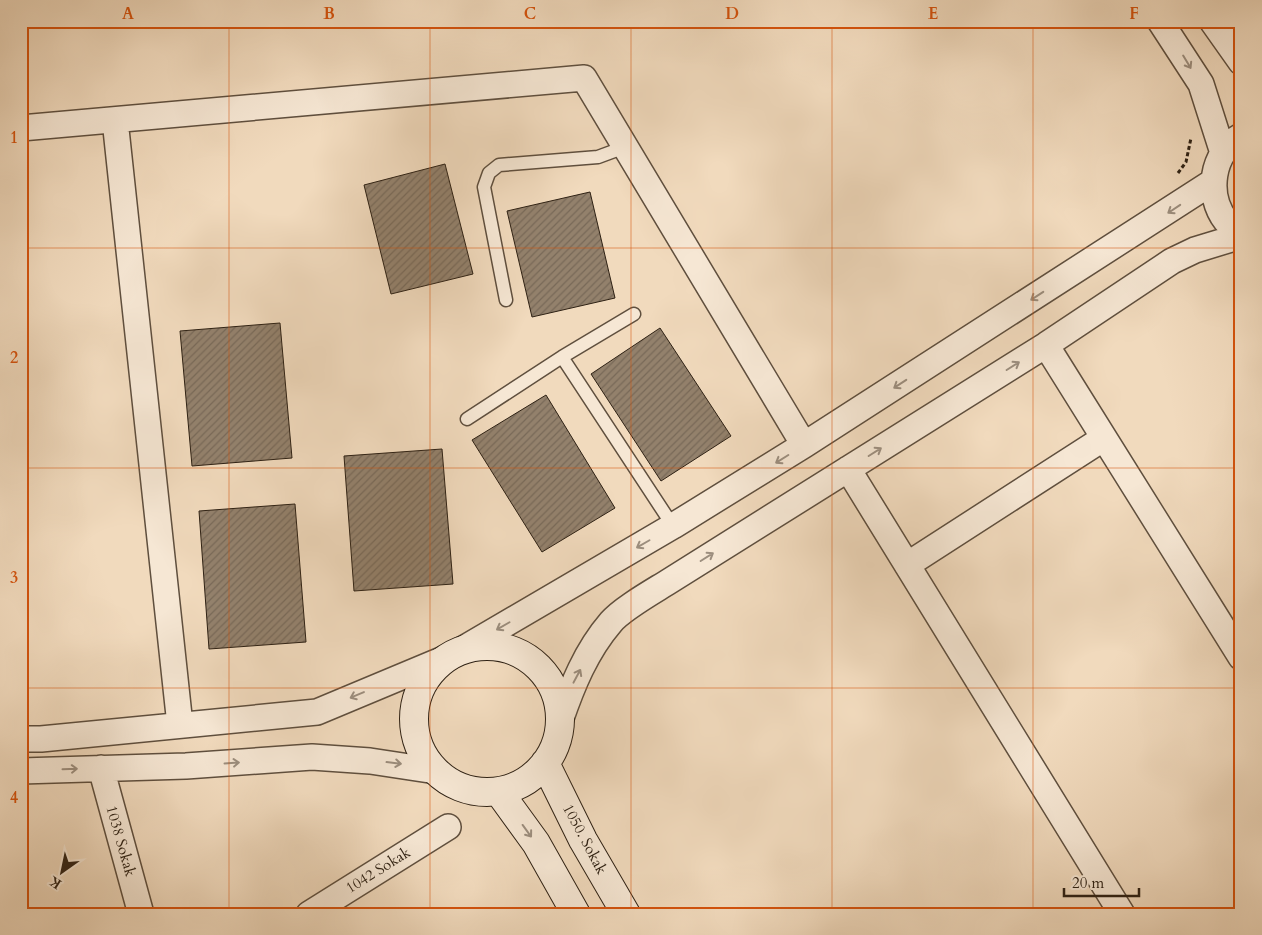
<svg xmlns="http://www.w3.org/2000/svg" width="1262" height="935" font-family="Cardo,serif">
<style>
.building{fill:url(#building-hatch);stroke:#2e2114}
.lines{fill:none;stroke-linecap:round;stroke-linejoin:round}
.lane-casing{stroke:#5f4f3e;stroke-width:15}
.street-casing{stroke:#5f4f3e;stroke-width:28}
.secondary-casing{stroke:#2e2114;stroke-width:30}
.path{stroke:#2e2114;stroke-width:3;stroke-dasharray:4 2.5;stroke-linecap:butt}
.lane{stroke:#f6e7d4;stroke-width:12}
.street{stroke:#f6e7d4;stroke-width:25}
.secondary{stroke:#f6e7d4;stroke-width:28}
.oneway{stroke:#9c8e7e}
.grid{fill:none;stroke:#d5530d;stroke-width:1;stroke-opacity:0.55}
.labels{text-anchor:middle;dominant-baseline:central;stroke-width:4;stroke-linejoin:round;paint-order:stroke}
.street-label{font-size:15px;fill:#2e2114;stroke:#f6e7d4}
.neatline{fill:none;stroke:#d5530d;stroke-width:2}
.grid-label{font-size:16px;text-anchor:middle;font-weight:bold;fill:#d5530d}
</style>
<defs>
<pattern id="building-hatch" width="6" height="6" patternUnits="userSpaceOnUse" patternTransform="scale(1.25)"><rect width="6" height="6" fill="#93816c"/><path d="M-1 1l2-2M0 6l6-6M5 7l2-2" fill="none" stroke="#786958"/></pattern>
</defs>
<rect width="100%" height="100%" fill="#f1dabd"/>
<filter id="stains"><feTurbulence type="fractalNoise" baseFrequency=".004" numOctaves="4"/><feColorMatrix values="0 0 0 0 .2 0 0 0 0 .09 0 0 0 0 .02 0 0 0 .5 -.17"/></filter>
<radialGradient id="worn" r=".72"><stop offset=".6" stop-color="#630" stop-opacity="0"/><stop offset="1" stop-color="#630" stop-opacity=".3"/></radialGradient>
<path class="building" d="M445 164 473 274 391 294 364 185Z
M590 192 615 298 532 317 507 211Z
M280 323 292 458 192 466 180 331Z
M660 328 731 436 661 481 591 374Z
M546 395 615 508 542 552 472 440Z
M442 449 453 584 354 591 344 456Z
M295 504 306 642 209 649 199 511Z"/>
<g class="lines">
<g class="lane-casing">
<path id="lane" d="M506 300 484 187 489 173 499 165 598 157 625 147
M562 357 673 526
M467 419 562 357 634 314"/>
</g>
<g class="street-casing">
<path id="street" d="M1160 21 1201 84 1223 153
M1212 21 1241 62
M115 120 180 725
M21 128 584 78 804 445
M1241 136C1211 153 1206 195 1226 221 1230 226 1236 230 1241 234
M1046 345 1241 657
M848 469 1122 914
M907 565 1104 438
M560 721C572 686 586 651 611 622 622 609 652 592 668 582L1046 345 1172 261 1195 250 1241 236
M21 739H41L317 712 451 656 673 526 804 445 1214 181
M101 768 141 914
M21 771 186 766 312 757 370 761 436 771
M309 914 448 827"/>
</g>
<g class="secondary-casing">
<path id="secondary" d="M414 719a73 73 0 1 1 146 0a73 73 0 1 1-146 0Z
M545 763 583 840 626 914
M499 792 536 843 576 914"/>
</g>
<path class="path" d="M1178 173 1186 162 1191 138"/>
<use href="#lane" class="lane"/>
<use href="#street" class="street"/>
<use href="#secondary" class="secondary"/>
</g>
<defs><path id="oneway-shaft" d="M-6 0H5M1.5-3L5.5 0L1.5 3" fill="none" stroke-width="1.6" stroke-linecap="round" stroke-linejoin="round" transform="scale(1.25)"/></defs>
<g class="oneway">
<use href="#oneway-shaft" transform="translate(1187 62) rotate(59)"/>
<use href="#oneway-shaft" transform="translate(1174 209) rotate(146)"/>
<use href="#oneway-shaft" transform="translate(1037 296) rotate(147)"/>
<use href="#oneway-shaft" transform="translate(1013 366) rotate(-32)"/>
<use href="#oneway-shaft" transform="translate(900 384) rotate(147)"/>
<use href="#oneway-shaft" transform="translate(875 452) rotate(-32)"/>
<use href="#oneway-shaft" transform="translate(782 459) rotate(148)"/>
<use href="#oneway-shaft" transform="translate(643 544) rotate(150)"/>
<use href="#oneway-shaft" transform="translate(707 557) rotate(-32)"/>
<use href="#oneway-shaft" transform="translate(503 626) rotate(150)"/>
<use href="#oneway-shaft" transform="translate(577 676) rotate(-62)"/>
<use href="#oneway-shaft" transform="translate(357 695) rotate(157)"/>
<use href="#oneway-shaft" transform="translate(232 763) rotate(-4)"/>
<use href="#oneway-shaft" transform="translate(394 763) rotate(7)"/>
<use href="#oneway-shaft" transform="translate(70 769) rotate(-2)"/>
<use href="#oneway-shaft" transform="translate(527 831) rotate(54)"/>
</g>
<path class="grid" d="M229 21V914M430 21V914M631 21V914M832 21V914M1033 21V914M21 248H1241M21 468H1241M21 688H1241"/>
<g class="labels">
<g class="street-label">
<text transform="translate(585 839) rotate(62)">1050. Sokak</text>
<text transform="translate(121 841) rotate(74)">1038 Sokak</text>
<text transform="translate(378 870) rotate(-32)">1042 Sokak</text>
</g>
</g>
<rect width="1262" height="935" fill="none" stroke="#f1dabd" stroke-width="55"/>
<g transform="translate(62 872) rotate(213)" stroke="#f6e7d4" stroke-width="4" paint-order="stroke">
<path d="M0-4L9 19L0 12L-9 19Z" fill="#2e2114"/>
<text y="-8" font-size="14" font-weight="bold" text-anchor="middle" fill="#2e2114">K</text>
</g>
<path d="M1064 888v8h75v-8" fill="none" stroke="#2e2114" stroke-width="2.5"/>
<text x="1072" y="888" font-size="15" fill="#2e2114" stroke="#f6e7d4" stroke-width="4" paint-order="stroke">20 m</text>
<rect x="28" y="28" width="1206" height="880" class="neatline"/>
<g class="grid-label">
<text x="128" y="19">A</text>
<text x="329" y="19">B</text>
<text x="530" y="19">C</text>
<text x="732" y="19">D</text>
<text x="933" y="19">E</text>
<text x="1134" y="19">F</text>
<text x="14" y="143">1</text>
<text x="14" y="363">2</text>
<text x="14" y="583">3</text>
<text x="14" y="803">4</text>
</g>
<rect width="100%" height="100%" filter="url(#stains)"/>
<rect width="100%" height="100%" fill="url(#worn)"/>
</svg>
